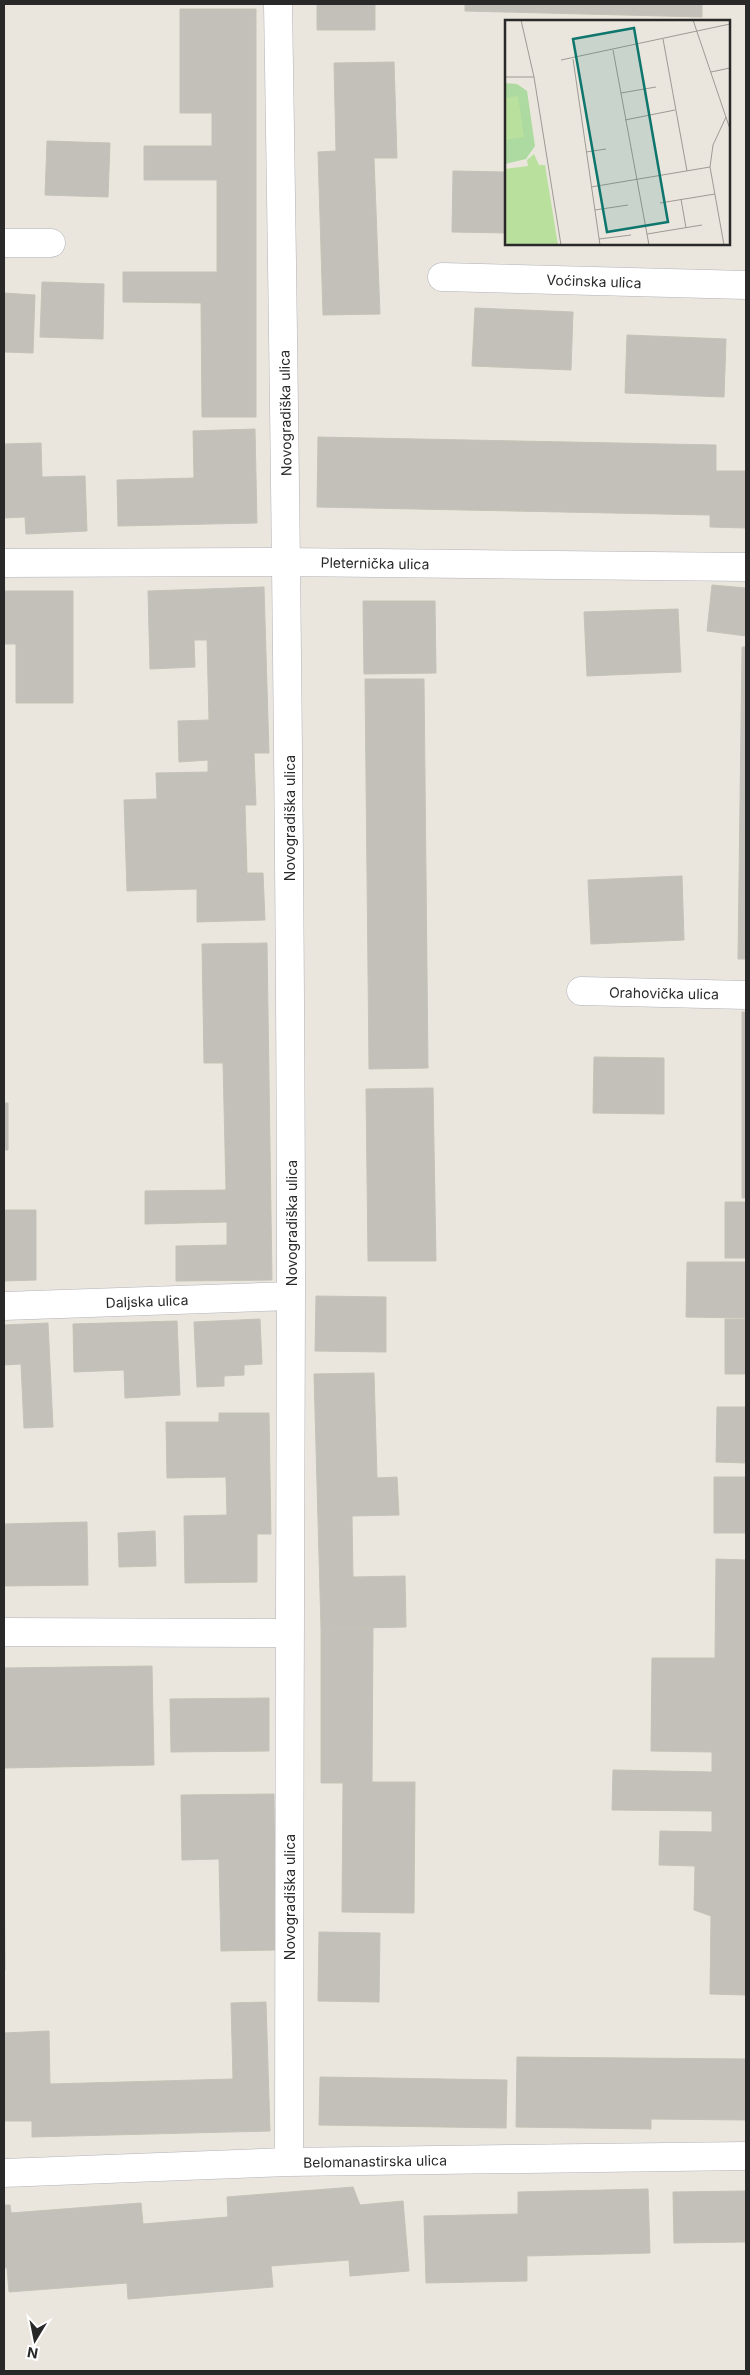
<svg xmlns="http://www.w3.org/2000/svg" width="750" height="2375" font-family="Inter,sans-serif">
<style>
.building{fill:#c2c0b9;stroke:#c5c2b7}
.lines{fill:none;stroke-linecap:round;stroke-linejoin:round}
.minor-casing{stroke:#b1b1bb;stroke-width:29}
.minor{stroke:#fff;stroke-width:28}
.labels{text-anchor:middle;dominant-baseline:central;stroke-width:5;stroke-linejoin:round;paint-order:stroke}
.street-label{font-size:14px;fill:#292929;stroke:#fff}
.inset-road{fill:none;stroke:#9d9a95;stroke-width:1}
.view{fill:#0f766e;fill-opacity:0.15;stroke:#0f766e;stroke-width:2.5}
.inset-edge{fill:none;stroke:#292929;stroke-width:2.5}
</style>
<rect width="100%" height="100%" fill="#eae6dd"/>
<path class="building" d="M317 4H375V30H317Z
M465 4H702V17L465 11Z
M180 9H256V417H202L201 303 123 302V272H217V180H144V146H212V113H180Z
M394 62 397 158H374L380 314 323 315 318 152 336 151 334 63Z
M47 141 110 143 108 197 45 195Z
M453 171 506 172V233L452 232Z
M42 282 104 284 103 339 40 337Z
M4 293 35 295 33 353 4 352Z
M475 308 573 312 571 370 472 366Z
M627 335 726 339 724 397 625 393Z
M255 429 257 523 118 526 117 480 194 478 193 431Z
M318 437 716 445V471H746V528L710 527V515L317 507Z
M41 443 42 477 85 476 87 531 26 534 25 517 4 518V444Z
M712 585 746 588V636L707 631Z
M264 587 269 753H254L256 805H245L247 873H263L265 920 197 922V889L127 891 124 800 157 799 156 773 208 772V760L179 762 178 721 209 720 207 640H194L195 667 150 669 148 591Z
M4 591H73V703H16V644H4Z
M363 601H435L436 673 364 674Z
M678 609 681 672 587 676 584 612Z
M742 647H746V959H738Z
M365 679H424L428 1068 369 1069Z
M682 876 684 940 591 944 588 880Z
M267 943 272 1280 176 1281V1246L227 1245V1222L145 1224V1191L226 1190 223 1063H204L202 944Z
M742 1012H746V1198H742Z
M594 1057 664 1058V1114L593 1113Z
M433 1088 436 1261H368L366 1089Z
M4 1103H8V1150H4Z
M725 1202H746V1258H725Z
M4 1210H36V1280L4 1281Z
M687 1262H746V1318L686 1317Z
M316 1296 386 1297V1352L315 1351Z
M260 1319 262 1364 244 1365V1375L224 1376V1386L197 1387 194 1322Z
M725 1319H746V1374H725Z
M177 1321 180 1395 125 1398 124 1370 74 1372 73 1324Z
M48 1323 53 1427 24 1428 21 1364 4 1365V1325Z
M374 1373 377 1478 397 1477 399 1515 352 1516 353 1577 405 1576 406 1627 321 1629 314 1374Z
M717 1407H746V1463L716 1462Z
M219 1413H269L271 1534H257V1582L185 1583 184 1516 227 1515 226 1477 167 1478 166 1422H219Z
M714 1477H746V1533H714Z
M87 1522 88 1585 4 1586V1524Z
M155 1531 156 1566 119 1567 118 1533Z
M716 1559 746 1560V1995L710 1994 711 1916 694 1910 695 1866 659 1865 660 1831 712 1832V1811L612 1810 613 1770 712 1772V1752L651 1751 652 1658H715Z
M373 1628 372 1782H415L414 1913 342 1912 343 1783H321V1629Z
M152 1666 154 1765 4 1768V1668Z
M269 1698V1751L171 1752 170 1699Z
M274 1794 276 1950 221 1951 219 1859 182 1860 181 1795Z
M4 1848 5 1970H4Z
M319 1932 380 1933 379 2002 318 2001Z
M266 2002 270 2131 32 2137V2121H4V2033L49 2031 50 2084 233 2079 231 2003Z
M517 2057 746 2059V2120L651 2119V2129L516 2127Z
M320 2077 507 2080 506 2128 319 2125Z
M353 2187 360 2205 403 2201 409 2271 350 2276 349 2260 271 2266 273 2287 128 2299 127 2283 9 2292 7 2268H4V2205H10L11 2213 141 2203 143 2224 228 2217 227 2197Z
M648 2189 650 2253 527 2256V2281L426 2283 424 2216 518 2214V2192Z
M746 2191V2242L674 2243 673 2192Z"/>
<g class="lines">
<g class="minor-casing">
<path id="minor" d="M278 4C285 434 291 864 291 1294 291 1583 288 1873 289 2162
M4 243H51
M442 277 746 285
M4 563 287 562 746 567
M581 991 746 995
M4 1306 291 1296
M4 1632 289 1633
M4 2173 289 2162 746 2156"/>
</g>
<use href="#minor" class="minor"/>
</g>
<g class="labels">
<g class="street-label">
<text transform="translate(594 281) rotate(2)">Voćinska ulica</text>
<text transform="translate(285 413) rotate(-91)">Novogradiška ulica</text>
<text transform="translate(375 563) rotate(1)">Pleternička ulica</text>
<text transform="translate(289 818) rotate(-90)">Novogradiška ulica</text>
<text transform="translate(664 993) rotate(1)">Orahovička ulica</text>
<text transform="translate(291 1223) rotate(-90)">Novogradiška ulica</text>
<text transform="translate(147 1301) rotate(-2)">Daljska ulica</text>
<text transform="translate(289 1897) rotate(-90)">Novogradiška ulica</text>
<text transform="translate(375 2161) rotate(-1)">Belomanastirska ulica</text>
</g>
</g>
<g transform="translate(505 20)">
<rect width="225" height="225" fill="#eae6dd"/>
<path d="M0 63 12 64 22 71 30 126 21 139 0 144Z" fill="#acdaa0"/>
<path d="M13 76 19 117 0 120V78ZM29 134 34 145H40L53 225H0V149L23 146 22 140Z" fill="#bae09d"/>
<path class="inset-road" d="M16 0 29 57 56 225M188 0 225 109M158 19 182 151M108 30 144 225M68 39 95 225M56 40 225 4M206 52 225 48M0 57H29M116 73 151 67M120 100 170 90M81 132 101 129M205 147 219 225M86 167 205 147 208 125 221 97M176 179 181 208M155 183 210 174M90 190 123 185M142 214 197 205M94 219 126 215"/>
<path class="view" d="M129 8 163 202 102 212 68 19Z"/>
<rect width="225" height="225" class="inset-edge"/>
</g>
<rect width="750" height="2375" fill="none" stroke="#292929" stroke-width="10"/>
<g transform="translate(35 2340) rotate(190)" stroke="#ffffff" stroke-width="4" paint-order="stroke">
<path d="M0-4L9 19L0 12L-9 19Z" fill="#292929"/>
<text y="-8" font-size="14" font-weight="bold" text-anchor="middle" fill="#292929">N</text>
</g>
</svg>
